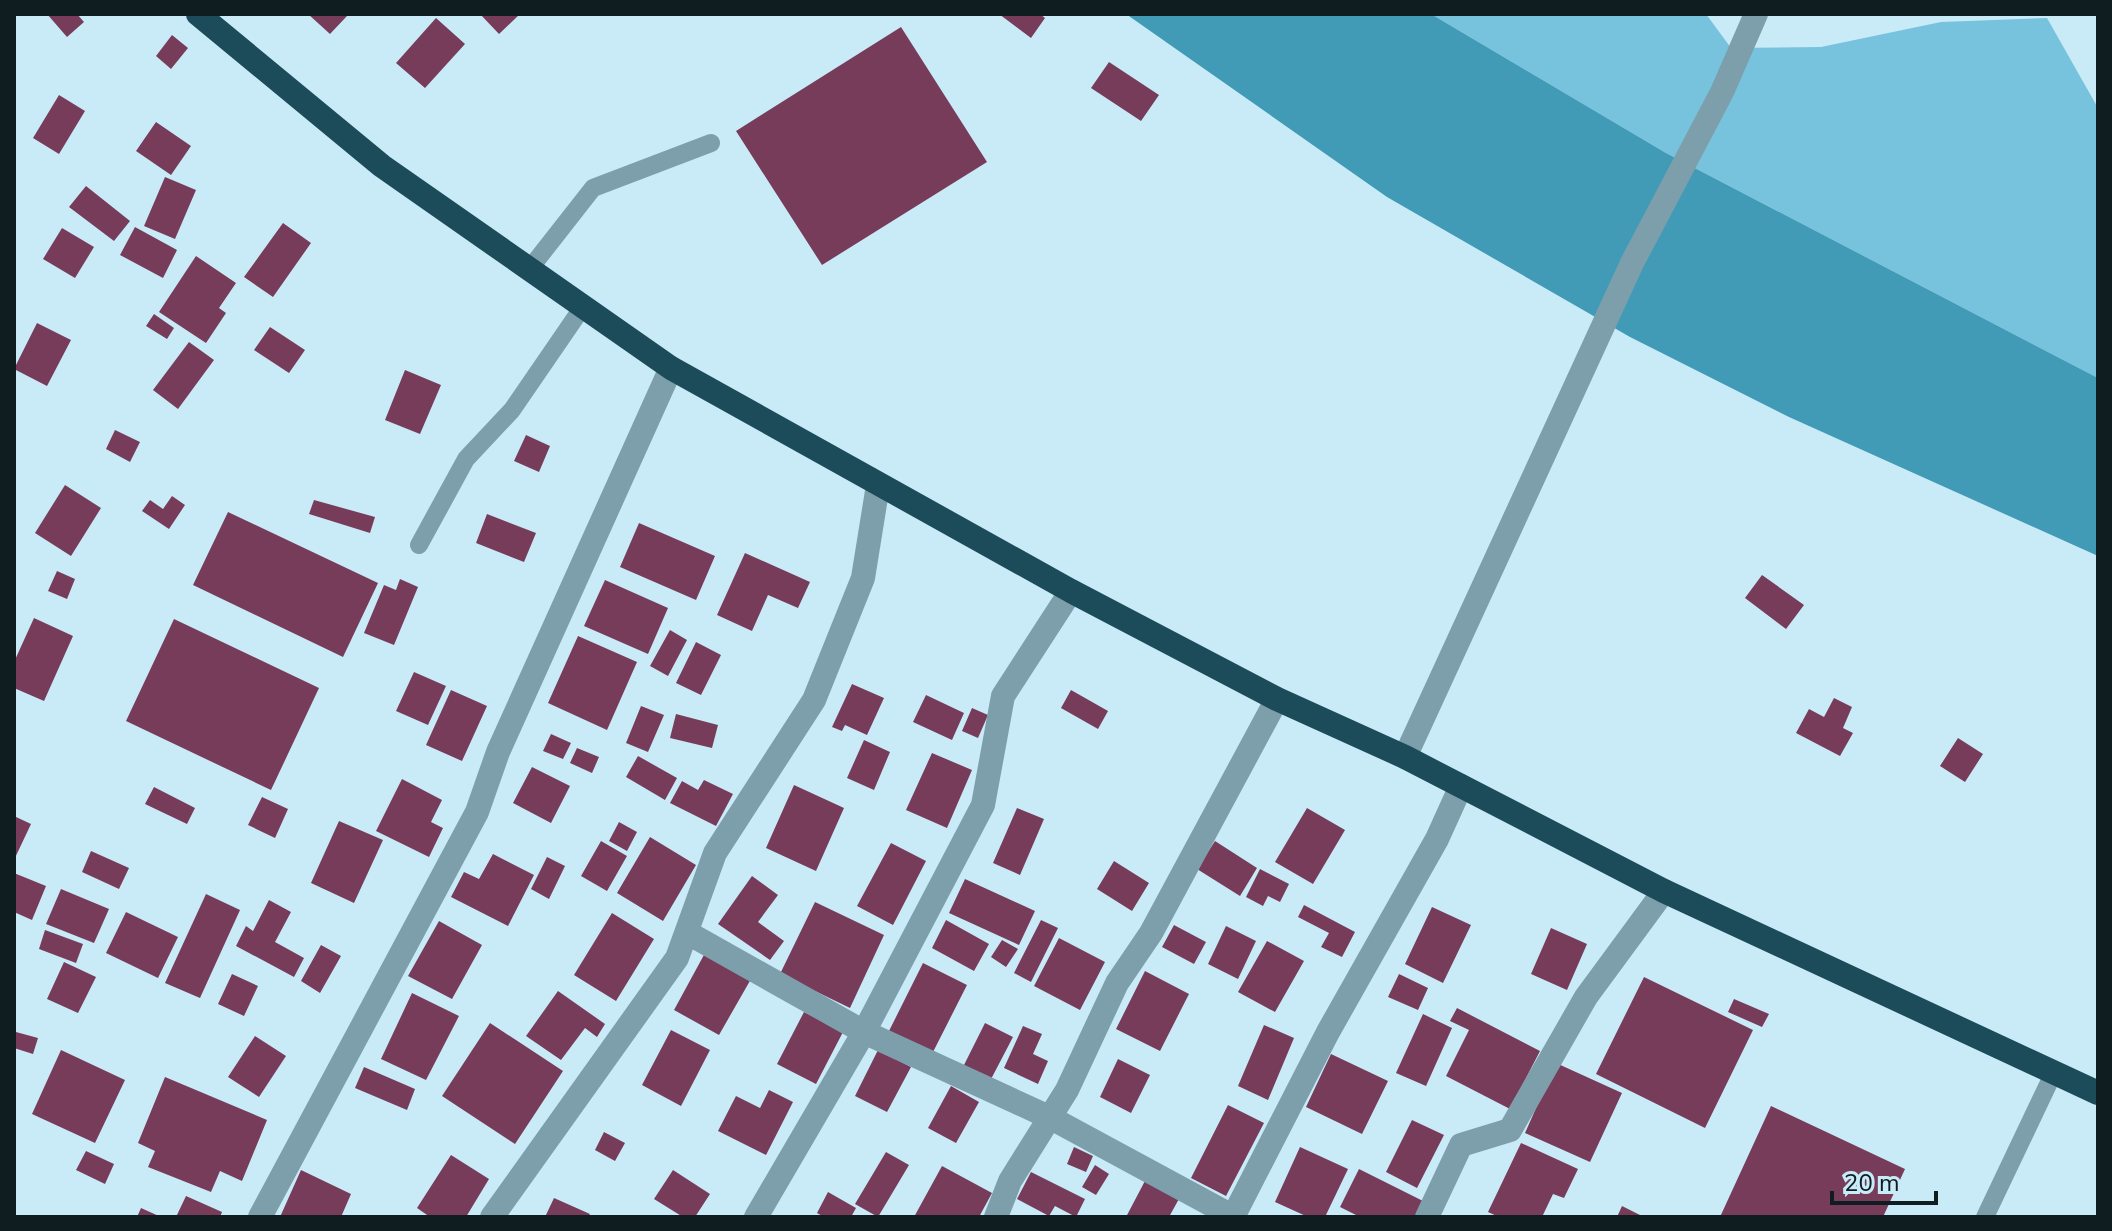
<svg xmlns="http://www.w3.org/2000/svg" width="2112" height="1231" font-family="'Nunito Sans',sans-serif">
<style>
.green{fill:#77c3dd}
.water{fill:#419bb6}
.building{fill:#783c5b}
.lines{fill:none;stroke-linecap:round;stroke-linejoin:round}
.lane{stroke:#7c9fab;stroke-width:18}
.street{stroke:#7c9fab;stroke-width:24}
.highway{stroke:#1c4b5a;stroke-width:24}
</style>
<rect width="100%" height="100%" fill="#c9ebf8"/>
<path class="green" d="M1431 14H1706L1731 48 1821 47 1941 22 2047 18 2098 108V378L1666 153Z"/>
<path class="water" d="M1126 14H1431L1666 153 2098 378V556L1789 417 1630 337 1387 197Z"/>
<path class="building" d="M47 14H77L84 22 67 37Z
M308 14H345L347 16 330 34Z
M480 14H520L499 34Z
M999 14H1040L1045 18 1031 38Z
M436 18 465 44 425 88 396 63Z
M901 27 987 162 822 265 736 131Z
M172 35 188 48 171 69 156 56Z
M1109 62 1159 95 1141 121 1091 88Z
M59 95 85 111 59 154 33 138Z
M156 122 191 146 171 175 136 151Z
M165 177 196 190 175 239 144 226Z
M86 186 130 221 114 241 69 207Z
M283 223 311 243 273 297 244 277Z
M135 227 177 250 163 278 120 255Z
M62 228 94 247 75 278 43 259Z
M196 256 236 283 219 308 226 313 206 343 159 312Z
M154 314 174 328 167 339 146 326Z
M37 323 71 340 47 386 14 369Z
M270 327 305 350 289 373 254 350Z
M189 342 214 360 178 409 153 390Z
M405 370 441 385 420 434 385 420Z
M115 430 140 442 130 462 106 449Z
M526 435 550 446 539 472 514 461Z
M65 485 101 508 71 556 35 533Z
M172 496 185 505 169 529 142 511 150 500 163 509Z
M314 500 375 517 370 533 309 514Z
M228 512 378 583 343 657 193 585Z
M487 514 536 533 524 562 476 543Z
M639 523 715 556 696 600 620 567Z
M745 553 810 582 798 608 768 595 752 631 717 615Z
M57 571 75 579 67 599 48 591Z
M1762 575 1804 605 1786 629 1745 598Z
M400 579 418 587 394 645 364 633 384 585 396 590Z
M605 580 668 608 648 654 584 626Z
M34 618 73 636 44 701 14 688V662Z
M174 619 319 688 271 790 126 721Z
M670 630 687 640 668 676 650 666Z
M578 636 637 662 607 730 548 703Z
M696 642 721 655 701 695 676 683Z
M414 672 446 686 428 725 396 711Z
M852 684 884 698 867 735 845 725 842 731 832 727Z
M451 690 487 706 462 761 426 745Z
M1071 690 1108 711 1098 729 1061 708Z
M926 695 964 713 952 740 913 722Z
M1834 698 1852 707 1843 728 1853 733 1840 756 1796 733 1809 709 1824 717Z
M641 706 664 715 648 752 626 743Z
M972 708 988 715 978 738 962 731Z
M676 714 718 725 712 748 670 738Z
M551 734 571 743 563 759 543 751Z
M1958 738 1983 754 1965 782 1940 766Z
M864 740 890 752 874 790 847 778Z
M577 748 599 757 592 773 570 763Z
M932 753 972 770 947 828 906 810Z
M638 756 677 778 665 800 626 777Z
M532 767 570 786 551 823 513 803Z
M402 779 442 800 431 822 443 828 429 857 376 831Z
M704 780 733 794 716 826 670 803 682 781 698 790Z
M794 785 844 808 816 871 766 848Z
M154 787 195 808 187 824 145 804Z
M262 797 288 809 275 838 248 825Z
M1017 808 1044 819 1020 875 993 863Z
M1307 808 1345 830 1313 884 1275 862Z
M14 816 31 824 14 860Z
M339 821 383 840 354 903 311 883Z
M619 822 637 832 627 851 609 841Z
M650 837 696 865 663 921 617 893Z
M601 841 627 856 607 891 581 876Z
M1215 841 1257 868 1240 896 1197 869Z
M891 843 926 861 893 925 857 906Z
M91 851 129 868 119 889 82 872Z
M493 854 534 875 508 926 451 897 464 872 479 879Z
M547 857 565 866 549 899 531 889Z
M1114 861 1149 883 1132 911 1097 889Z
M1260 869 1289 884 1280 902 1268 896 1263 906 1246 897Z
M14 873 46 886 32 920 14 912Z
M752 876 778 895 758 922 784 941 770 960 718 924Z
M965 879 1035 911 1019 945 949 913Z
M61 889 109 909 94 943 46 924Z
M206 894 240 910 200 998 165 983Z
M269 900 291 912 275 942 304 958 294 977 236 946 246 926 253 931Z
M815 902 884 935 850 1008 780 974Z
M1304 905 1355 932 1342 957 1321 947 1329 933 1298 917Z
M1432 907 1471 925 1443 983 1405 964Z
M126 912 178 937 158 978 106 953Z
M612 913 654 939 616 1001 574 975Z
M946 920 989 944 974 971 932 948Z
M1041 920 1058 928 1031 982 1014 973Z
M439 921 482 945 452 999 408 976Z
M1174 925 1206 942 1194 964 1162 947Z
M1226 926 1256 941 1238 979 1208 964Z
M1551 928 1587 944 1567 990 1531 974Z
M45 930 83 944 76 963 39 949Z
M1059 938 1105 962 1080 1010 1034 986Z
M1002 940 1018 949 1006 967 991 957Z
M1267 941 1304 961 1275 1012 1238 992Z
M321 945 341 956 320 993 301 981Z
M705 953 751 979 719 1035 674 1010Z
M64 962 96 977 78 1013 47 999Z
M923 963 967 985 932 1054 888 1033Z
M1145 971 1189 994 1160 1051 1116 1029Z
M232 974 258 986 244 1016 218 1004Z
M1399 974 1428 988 1418 1010 1388 997Z
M1644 977 1753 1030 1705 1128 1596 1074Z
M558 991 605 1024 597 1037 585 1028 561 1060 526 1036Z
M412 993 459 1016 426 1080 381 1059Z
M1734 999 1769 1014 1762 1027 1728 1012Z
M1457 1008 1540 1051 1510 1109 1446 1076 1469 1030 1450 1021Z
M804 1012 843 1032 816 1084 777 1064Z
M1423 1014 1452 1028 1426 1086 1396 1073Z
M490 1023 563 1071 515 1144 442 1096Z
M985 1023 1013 1037 989 1083 962 1069Z
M1264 1025 1294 1038 1268 1100 1238 1086Z
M1023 1026 1042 1034 1033 1054 1048 1061 1038 1084 1004 1068Z
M671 1030 710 1050 681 1106 642 1085Z
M16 1032 38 1038 33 1054 14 1048Z
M255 1036 286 1056 259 1097 228 1077Z
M61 1050 125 1080 95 1143 32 1114Z
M878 1050 911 1067 887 1112 855 1096Z
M1331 1054 1388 1081 1362 1134 1306 1107Z
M1118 1059 1150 1075 1131 1113 1100 1097Z
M1556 1063 1622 1093 1590 1162 1525 1133Z
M364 1067 415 1089 407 1110 355 1088Z
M165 1077 267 1120 242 1181 220 1171 211 1192 148 1167 155 1151 138 1143Z
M951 1086 979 1102 956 1143 928 1128Z
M769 1090 793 1102 766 1155 718 1131 736 1096 760 1108Z
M1228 1105 1264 1123 1226 1196 1191 1178Z
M1771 1106 1905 1169 1883 1217H1720Z
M1412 1120 1444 1135 1417 1188 1386 1172Z
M604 1132 625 1143 615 1161 595 1150Z
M1521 1143 1578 1169 1564 1198 1553 1194 1542 1217H1499L1488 1212Z
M1074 1147 1093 1156 1086 1172 1067 1164Z
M1300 1147 1348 1169 1325 1217H1308L1275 1202Z
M86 1151 114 1164 105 1184 76 1170Z
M886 1152 909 1165 878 1217 855 1204Z
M451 1155 489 1179 466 1217H430L417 1208Z
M1095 1165 1109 1174 1096 1195 1082 1187Z
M942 1166 992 1193 979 1217H914Z
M1359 1169 1427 1203 1420 1217H1360L1340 1207Z
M301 1170 351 1194 341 1217H280Z
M673 1170 710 1194 695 1217H683L654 1199Z
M1031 1172 1085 1199 1076 1217 1055 1206 1049 1216 1017 1199Z
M1146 1179 1180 1197 1169 1217H1126Z
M828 1192 856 1208 851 1217H824L817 1213Z
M186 1196 222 1212 220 1217H176Z
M554 1198 590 1214 588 1217H545Z
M1622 1206 1644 1217H1617Z
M141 1208 161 1217H137Z"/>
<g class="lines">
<path class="lane" d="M528 271 593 188 711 143
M419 545 466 459 512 410 582 308
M1985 1217 2054 1072"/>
<path class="street" d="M1405 757 1632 263 1722 92 1756 14
M688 933 864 1032 1051 1118 1234 1217
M260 1217 477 812 498 752 671 368
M492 1217 677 958 715 853 814 700 863 578 878 485
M756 1217 864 1032 983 805 1003 696 1071 591
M996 1217 1010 1181 1067 1090 1117 983 1151 933 1277 699
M1233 1217 1328 1032 1437 839 1461 786
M1427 1217 1461 1145 1510 1130 1586 997 1664 891"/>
<path class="highway" d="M198 14 382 166 671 368 1071 591 1277 699 1405 757 1664 891 2098 1093"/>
</g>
<rect width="2112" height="1231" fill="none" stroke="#0f1c20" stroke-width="32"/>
<path d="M1832 1191v12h104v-12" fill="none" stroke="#0f1c20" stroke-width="4"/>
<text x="1844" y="1191" font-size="24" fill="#0f1c20" stroke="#c9ebf8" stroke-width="6" paint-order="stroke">20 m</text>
</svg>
